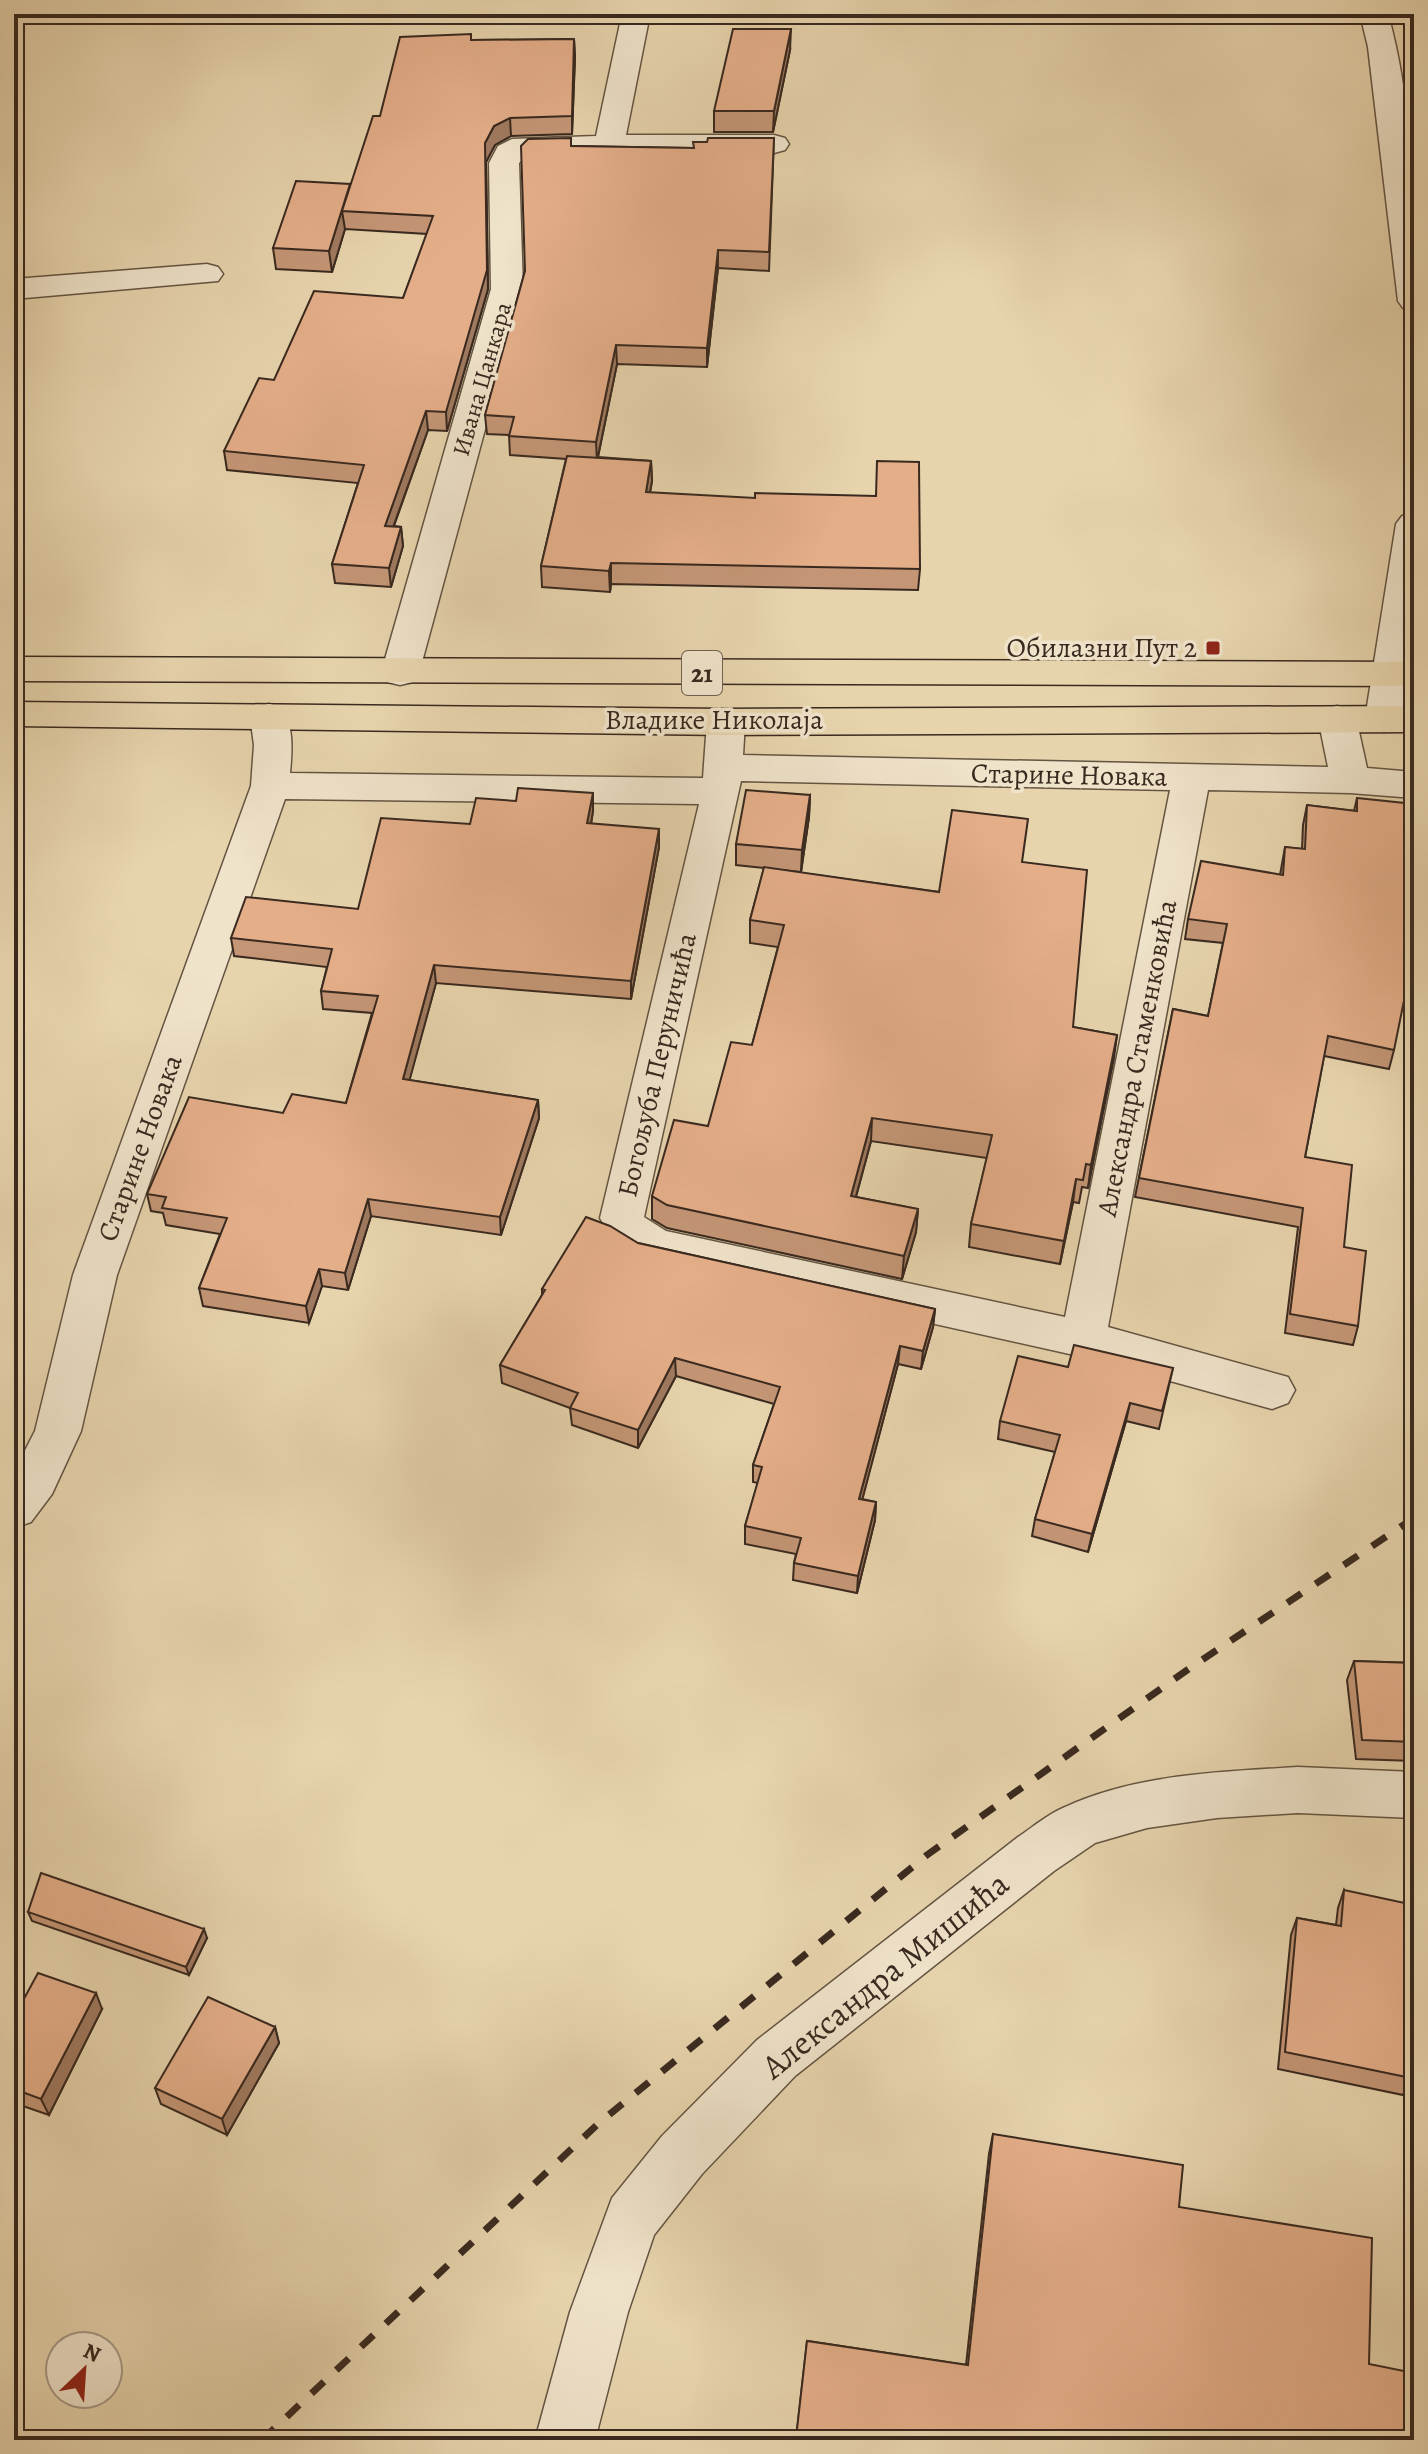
<svg xmlns="http://www.w3.org/2000/svg" width="1428" height="2454" font-family="Alegreya,serif">
<style>
.lines{fill:none;stroke-linecap:round;stroke-linejoin:round}
.minor-casing{stroke:#645442;stroke-width:3}
.major-casing{stroke:#39291f;stroke-width:3}
.minor{fill:#efe3ca;fill-rule:evenodd}
.major{fill:#e7d4ad;fill-rule:evenodd}
.rail{stroke:#39291f;stroke-width:7;stroke-dasharray:17 17;stroke-linecap:butt}
.wall{fill:#c49676;stroke:#39291f;stroke-width:2}
.shaded-wall{fill:#a07a60;stroke:#39291f;stroke-width:2}
.building{fill:#e4ae89;stroke:#39291f;stroke-width:2}
.poi-dot{fill:#8f2418;stroke:#efe3ca;stroke-width:3}
.labels{text-anchor:middle;dominant-baseline:central;stroke-width:7;stroke-linejoin:round;paint-order:stroke}
.far-street-label{font-size:24px;fill:#39291f;stroke:#efe3ca}
.shield{fill:#efe3ca;stroke:#706152;stroke-width:2}
.shield-label{font-size:26px;font-weight:bold;fill:#39291f}
.poi-label{font-size:28px;fill:#39291f;stroke:#efe3ca;text-anchor:end}
.street-label{font-size:28px;fill:#39291f;stroke:#efe3ca}
.near-street-label{font-size:34px;fill:#39291f;stroke:#efe3ca}
</style>
<rect width="100%" height="100%" fill="#e7d4ad"/>
<filter id="stains"><feTurbulence type="fractalNoise" baseFrequency=".0025" numOctaves="4"/><feColorMatrix values="0 0 0 0 .2 0 0 0 0 .09 0 0 0 0 .02 0 0 0 .5 -.17"/></filter>
<radialGradient id="worn" r=".72"><stop offset=".6" stop-color="#630" stop-opacity="0"/><stop offset="1" stop-color="#630" stop-opacity=".3"/></radialGradient>
<g class="lines">
<g class="minor-casing">
<path id="minor" d="M622 14H650L626 135H774L785 138 789 144 785 150 774 153 528 154 519 163 523 289 419 673 413 682 400 685 387 682 381 673 491 289 489 163 498 146 512 139 596 136Z
M1360 14H1388C1415 111 1414 211 1414 311L1403 308 1398 301 1368 47Z
M207 264 218 267 223 274 218 281 14 299V279Z
M1414 513V643L1403 719 1397 728 1384 732 1371 728 1365 719 1396 524 1402 516Z
M269 704 282 707C294 727 292 751 290 773L703 778 707 722 713 713 726 709 739 713 745 722 743 755 1328 767 1318 718 1324 709 1337 706 1350 709 1356 718 1367 768 1414 772V798L1350 793 1208 790 1108 1327 1288 1377 1295 1390 1288 1403 1272 1409 1083 1357 639 1258 614 1243 600 1218 699 804 285 799 117 1275 81 1431 52 1494 31 1522 14 1528V1472L35 1431 73 1275 251 786 254 745 250 716 256 707ZM741 781 1170 790 1065 1317 666 1231 644 1217Z
M1298 1767 1414 1772V1818L1298 1813 1217 1818 1147 1828 1095 1843 1054 1871 795 2076 702 2174 654 2235 628 2312 595 2440H535L570 2312 612 2198 662 2136 757 2040 1018 1837C1033 1827 1048 1814 1065 1807 1136 1774 1221 1772 1298 1767Z"/>
</g>
<g class="major-casing">
<path id="major" d="M14 657 1414 662V686L14 681Z
M14 702 726 709 1414 706V732L726 735 14 726Z"/>
</g>
<use href="#minor" class="minor"/>
<use href="#major" class="major"/>
<path class="rail" d="M262 2440 599 2123 927 1855 1190 1668 1414 1518"/>
</g>
<path class="wall" d="M574 39 575 57 572 134 511 136 495 145 486 162 488 289 447 431 428 430 394 526 401 527 403 546 391 587 335 583 332 564 358 483 227 470 224 451 274 380 403 298 427 234 345 229 332 272 276 269 273 248 350 184V187L380 116 472 40Z
M790 50 773 132H714V111Z
M774 138 769 271 718 268 707 367 617 364 598 457 651 461 652 481 650 493 920 569 918 590 611 584 610 592 542 587 541 566 566 459 510 455 509 435 487 434 485 415 525 271 571 146 694 148Z
M810 795 809 817 801 872 780 870 939 892 1022 862 1073 1027 1117 1035 1088 1188 1082 1187 1079 1203 1073 1202 1060 1264 969 1247 971 1224 987 1158 871 1141 856 1197 918 1209 916 1232 902 1279 667 1228 652 1219V1196L708 1126 752 1045 778 947 750 943V920L764 868 736 865V844Z
M1357 798 1394 1050 1389 1069 1324 1056 1305 1157 1344 1247 1358 1326 1353 1345 1285 1333 1298 1227 1135 1197 1173 1009 1208 1016 1223 943 1185 939 1188 919 1280 875 1285 847 1302 849 1303 825 1307 805 1354 811Z
M593 811 591 824 659 847 631 999 436 983 409 1080 538 1100 539 1118 501 1235 371 1216 348 1290 322 1286 309 1323 203 1306 199 1288 220 1234 166 1225 163 1213 151 1211 147 1194 283 1113 346 1103 372 1013 323 1009 321 991 327 967 234 956 231 938 358 909 470 824Z
M638 1243 935 1309 933 1327 921 1369 898 1364 862 1499 876 1502 875 1520 857 1593 793 1580 794 1563 796 1554 745 1544V1526L758 1483 753 1482V1465L774 1404 676 1376 638 1448 572 1425 570 1408 502 1383 500 1365 542 1295V1289Z
M1068 1367 1173 1368 1159 1429 1126 1421 1088 1552 1032 1536 1035 1519 1055 1452 998 1439 1000 1421Z
M1354 1661 1414 1663V1761L1356 1759 1347 1680Z
M1344 1890 1411 2078 1403 2095 1278 2069 1291 1935 1297 1918 1336 1925 1338 1908Z
M28 1912 207 1938 189 1975 32 1921Z
M102 2009 49 2115 14 2103V2017Z
M275 2027 279 2043 227 2135 161 2104 155 2088Z
M993 2134 1179 2207 1369 2364 1414 2440H796L807 2341 966 2365 989 2154Z"/>
<path class="shaded-wall" d="M791 29 790 50 773 132 774 111Z
M574 39 575 57 572 134V116Z
M510 118 511 136 495 145 486 162 488 289 447 431 446 412 485 143 494 126Z
M16 164 19 181 14 190V166Z
M350 184 352 205 342 211 345 229 332 272 329 251Z
M718 250V268L707 367V348Z
M616 345 617 364 597 461 596 442Z
M426 411 428 430 387 544 385 526Z
M651 461 652 481 646 513V492Z
M401 527 403 546 391 587 389 568Z
M611 563V584L610 592 609 571Z
M593 793V811L588 842 587 823Z
M810 795 809 817 801 872 802 850Z
M659 829V847L631 999V981Z
M434 965 436 983 405 1097 403 1079Z
M1117 1035 1114 1058 1088 1188 1091 1165Z
M538 1100 539 1118 501 1235 500 1217Z
M872 1118 871 1141 850 1218 851 1196Z
M1076 1179 1073 1202 1060 1264 1064 1241Z
M368 1199 371 1216 348 1290 345 1273Z
M918 1209 916 1232 902 1279 904 1256Z
M319 1269 322 1286 309 1323 306 1306Z
M935 1309 933 1327 921 1369 923 1351Z
M900 1346 898 1364 858 1516 859 1499Z
M675 1358 676 1376 638 1448V1430Z
M1130 1403 1126 1421 1088 1552 1092 1534Z
M876 1502 875 1520 857 1593 858 1576Z
M204 1929 207 1938 189 1975 186 1967Z
M96 1993 102 2009 49 2115 41 2099Z
M275 2027 279 2043 227 2135 222 2119Z"/>
<path class="building" d="M733 29H791L774 111H714Z
M471 34V40L574 39 572 116 510 118 494 126 485 143 487 270 446 412 426 411 385 526 401 527 389 568 332 564 364 465 224 451 259 378 274 380 314 291 403 298 433 216 342 211 373 116H380L400 37Z
M571 138V146L694 148 693 142H707L708 138H774L769 252 718 250 707 348 616 345 596 442 509 436 514 417 485 415 525 271 521 146 528 139Z
M296 181 350 184 329 251 273 248Z
M567 456 651 461 646 492 755 498V493L876 496 877 461 919 462 920 569 611 563 609 571 541 566Z
M518 788 593 793 587 823 659 829 631 981 434 965 403 1079 538 1100 500 1217 368 1199 345 1273 319 1269 306 1306 199 1288 227 1218 162 1208 166 1197 147 1194 189 1097 283 1113 292 1094 346 1103 378 996 321 991 332 949 231 938 246 897 358 909 381 818 470 824 476 798 516 801Z
M746 790 810 795 802 850 736 844Z
M1357 798 1414 804V951L1394 1050 1328 1036 1305 1157 1352 1165 1344 1247 1366 1251 1358 1326 1290 1314 1303 1208 1139 1178 1173 1009 1208 1016 1227 924 1188 919 1201 861 1283 875 1285 847 1305 849 1307 805 1357 811Z
M952 810 1028 819 1022 862 1087 870 1073 1027 1117 1035 1091 1165 1086 1164 1083 1180 1076 1179 1064 1241 971 1224 992 1135 872 1118 851 1196 918 1209 904 1256 667 1205 652 1196 674 1120 708 1126 731 1042 752 1045 784 925 750 920 764 867 939 892Z
M586 1217 610 1226 638 1243 935 1309 923 1351 900 1346 859 1499 876 1502 858 1576 794 1563 801 1538 745 1526 762 1467 753 1465 780 1387 675 1358 638 1430 570 1408 578 1393 500 1365 545 1290 542 1289Z
M1074 1345 1173 1368 1162 1411 1130 1403 1092 1534 1035 1519 1060 1435 1000 1421 1018 1356 1068 1367Z
M1354 1661 1414 1663V1742L1362 1740Z
M41 1873 204 1929 186 1967 28 1912Z
M1344 1890 1414 1905V2036L1411 2078 1285 2052 1297 1918 1341 1926Z
M38 1973 96 1993 41 2099 14 2089V2017Z
M208 1997 275 2027 222 2119 155 2088Z
M993 2134 1183 2165 1179 2207 1372 2238 1369 2364 1414 2373V2440H810L796 2438 807 2341 968 2365Z"/>
<rect class="poi-dot" x="1205" y="640" width="16" height="16" rx="4"/>
<g class="labels">
<g class="far-street-label">
<text transform="translate(482 379) rotate(-74)">Ивана Цанкара</text>
</g>
<rect class="shield" x="682" y="651" width="40" height="44" rx="6"/>
<g class="shield-label">
<text x="702" y="673">21</text>
</g>
<g class="poi-label">
<text x="1197" y="648">Обилазни Пут 2</text>
</g>
<g class="street-label">
<text x="714" y="720">Владике Николаја</text>
<text transform="translate(1069 775) rotate(1)">Старине Новака</text>
<text transform="translate(1137 1058) rotate(-79)">Александра Стаменковића</text>
<text transform="translate(657 1065) rotate(-77)">Богољуба Перуничића</text>
<text transform="translate(140 1148) rotate(-70)">Старине Новака</text>
</g>
<g class="near-street-label">
<text transform="translate(885 1975) rotate(-39)">Александра Мишића</text>
</g>
</g>
<rect width="1428" height="2454" fill="none" stroke="#e7d4ad" stroke-width="48"/>
<rect x="16" y="16" width="1396" height="2422" fill="none" stroke="#39291f" stroke-width="4"/>
<rect x="24" y="24" width="1380" height="2406" fill="none" stroke="#39291f" stroke-width="2"/>
<g transform="translate(84 2370) rotate(25)"><circle r="38" fill="#efe3ca" stroke="#a69986" stroke-width="2"/>
<path d="M0-6L14 30L0 20L-14 30Z" fill="#8f2418"/>
<text y="-12" font-size="22" font-weight="bold" text-anchor="middle" fill="#39291f">N</text>
</g>
<rect width="100%" height="100%" filter="url(#stains)"/>
<rect width="100%" height="100%" fill="url(#worn)"/>
</svg>
